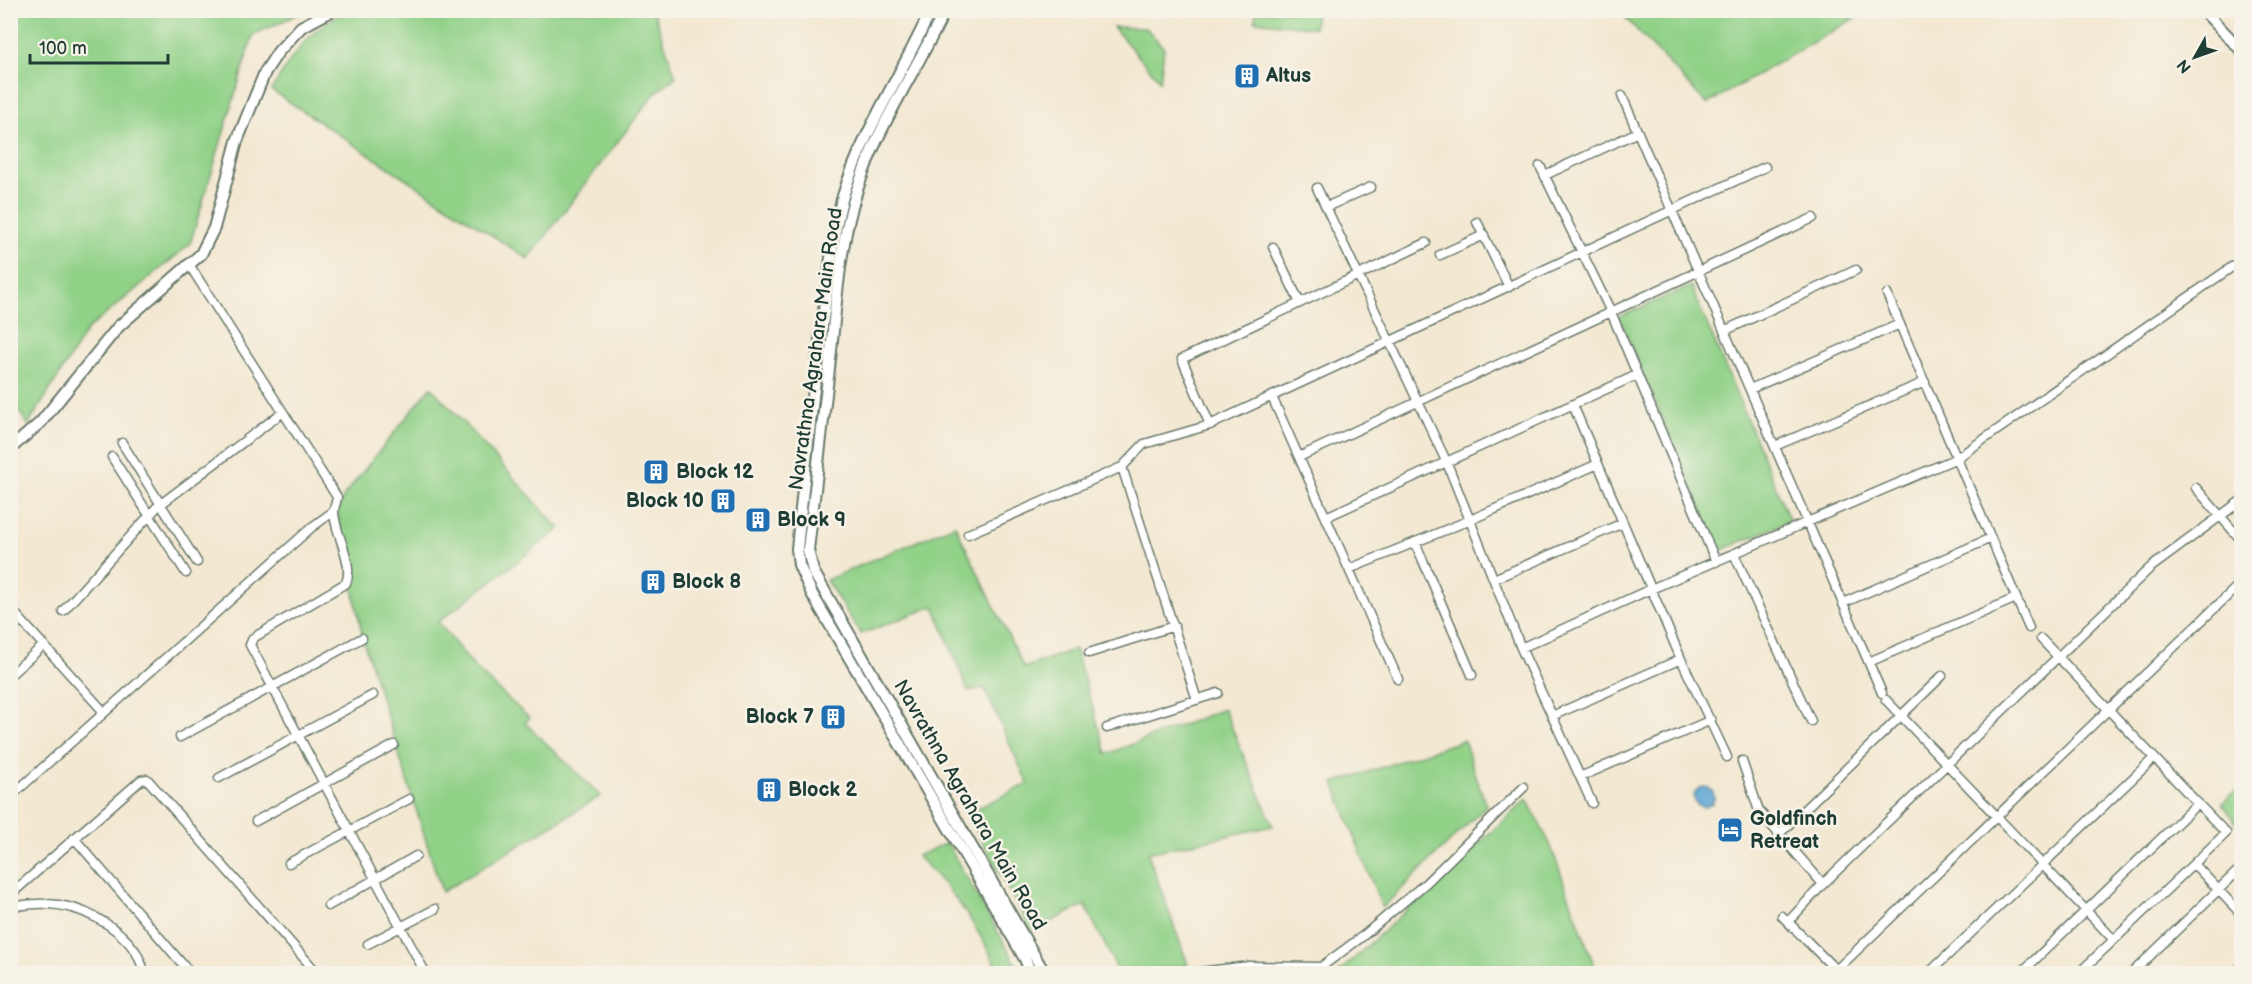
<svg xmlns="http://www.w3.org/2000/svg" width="2252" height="984" font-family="'Balsamiq Sans',sans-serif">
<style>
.green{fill:#91d188;stroke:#58875e;stroke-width:1.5}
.water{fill:#5ca6d4;stroke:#3e7284;stroke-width:1.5}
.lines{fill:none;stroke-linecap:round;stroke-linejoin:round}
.minor-casing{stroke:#69796b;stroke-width:11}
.tertiary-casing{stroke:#69796b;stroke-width:14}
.minor{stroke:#fff;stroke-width:8}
.tertiary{stroke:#fff;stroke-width:10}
.labels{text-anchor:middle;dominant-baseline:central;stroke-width:5;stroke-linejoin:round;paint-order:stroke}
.poi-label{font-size:20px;font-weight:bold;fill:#1f3d34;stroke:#f7f3e8;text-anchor:start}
.street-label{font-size:20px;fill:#1f3d34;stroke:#f7f3e8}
</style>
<rect width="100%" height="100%" fill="#f7f3e8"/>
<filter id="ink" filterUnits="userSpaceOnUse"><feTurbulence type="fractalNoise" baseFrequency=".0167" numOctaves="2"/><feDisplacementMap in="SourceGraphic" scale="12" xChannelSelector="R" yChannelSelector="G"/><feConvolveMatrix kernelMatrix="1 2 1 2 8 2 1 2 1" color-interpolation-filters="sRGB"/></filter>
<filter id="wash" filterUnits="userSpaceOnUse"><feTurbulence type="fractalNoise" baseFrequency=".008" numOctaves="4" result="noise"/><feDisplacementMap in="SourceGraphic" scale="24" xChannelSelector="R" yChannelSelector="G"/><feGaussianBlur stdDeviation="1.35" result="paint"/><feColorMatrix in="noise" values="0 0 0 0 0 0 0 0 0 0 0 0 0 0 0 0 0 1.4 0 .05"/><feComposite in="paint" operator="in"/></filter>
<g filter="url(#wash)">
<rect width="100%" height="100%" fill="#f3e8d2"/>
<path class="green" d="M11 10 305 11 253 35 190 244 87 330 28 425 10 398Z
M348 10 653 11 676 77 655 93 528 259 271 90C294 54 307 30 348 10Z
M1256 11H1316L1314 28 1255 21Z
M1619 11H1867L1707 104Z
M1113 27 1146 28 1164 48 1160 81Z
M1691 286 1790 521 1719 551 1619 317Z
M431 387 560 529 438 622 475 668 529 718 525 723 601 796 442 892 364 643 337 510 345 494Z
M955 525 1024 668 1075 649 1107 754 1224 709 1273 826 1148 853 1188 965 1122 973 1117 969 1085 905 1031 931 967 813 1028 784 984 688 968 691 934 606 861 634 826 580Z
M1464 740 1486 806 1382 908 1334 783Z
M2241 787V829L2222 803Z
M1527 799 1550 844 1597 973H1338Z
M947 843 1015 962 1020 973H1000C977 926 956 893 917 856Z"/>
<path class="water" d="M1694 797a10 10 0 1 1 20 0a10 10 0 1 1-20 0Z"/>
</g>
<g filter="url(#ink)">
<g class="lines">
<g class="minor-casing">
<path id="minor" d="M1622 96 1882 693
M1540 166 1611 312 1716 562
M1545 175 1638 132
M1317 188 1447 463 1521 648 1592 803
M1326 207 1371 187
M1477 222 1509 287
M1273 247 1300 303
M1440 255 1484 235
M190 266 337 497C337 501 334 506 334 511 333 530 355 563 346 583L253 638 250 645 426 974
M1887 294 2029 628
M1724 331 1856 270
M1750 389 1900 324
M1272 397 1398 679
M1573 405 1681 659 1727 757
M1210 425 1182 359 1426 243
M122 443 197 562
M1775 446 1925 382
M112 457 186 573
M1299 457 1813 218
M1122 467 1197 700
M2196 488 2242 541
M1326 517 1637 375
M968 534 1122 467 1144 444 1210 425 1765 167
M1415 542 1472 675
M1734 554 1811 721
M1349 569 1470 520 1598 464
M1494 579 1623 523
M1843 603 1991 538
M10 608 104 712
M63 611 157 507 283 412
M2041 639 2226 833 2078 974
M1521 648 1651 589 1957 458 2242 260
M1089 653 1174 626
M1869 662 2016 598
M10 675 44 645
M1886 700 2114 940
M1552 716 1681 659
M1107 728 1218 693
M180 737 362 638
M1742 761 1759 811 1823 884
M1580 777 1711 720
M219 778 373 695
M10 797 312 527 334 511
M256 821 394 745
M1778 835 1942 676
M74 838 191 974
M289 863 409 799
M2194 864 2242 915
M10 895 141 780 147 779 318 974
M328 906 416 856
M10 907C23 905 35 903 48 904 80 905 118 925 136 952 140 959 142 967 146 974
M1782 916 1836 970
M1788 922 1823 884 2150 568 2242 500
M368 944 435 909
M1183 974 1249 966 1321 967 1363 936 1426 883 1524 787
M1832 974 2242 582
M1928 974 2154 758
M2020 974 2198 803
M2131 974 2242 867
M2234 974 2242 966"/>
</g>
<g class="tertiary-casing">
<path id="tertiary" d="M931 10C903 73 863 130 843 196 833 231 830 268 825 304 813 385 805 467 797 549L799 565 812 594 998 912 1025 959 1031 974
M945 10C919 65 884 116 863 173 841 229 837 292 831 351 823 418 815 484 808 550L813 571 1045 974
M2203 10 2242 51
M10 449 41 422 118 327 201 254 214 228 237 141 265 72 278 52 301 27 333 10"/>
</g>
<use href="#minor" class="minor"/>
<use href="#tertiary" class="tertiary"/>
</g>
</g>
<defs>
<g id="building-square" transform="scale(1.35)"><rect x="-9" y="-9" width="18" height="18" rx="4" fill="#1f6fb2" stroke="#f7f3e8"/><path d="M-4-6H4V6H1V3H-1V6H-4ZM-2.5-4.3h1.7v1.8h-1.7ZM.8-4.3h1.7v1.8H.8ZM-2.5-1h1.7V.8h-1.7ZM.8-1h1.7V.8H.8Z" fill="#fff"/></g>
<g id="hotel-square" transform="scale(1.35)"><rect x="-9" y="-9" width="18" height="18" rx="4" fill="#1f6fb2" stroke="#f7f3e8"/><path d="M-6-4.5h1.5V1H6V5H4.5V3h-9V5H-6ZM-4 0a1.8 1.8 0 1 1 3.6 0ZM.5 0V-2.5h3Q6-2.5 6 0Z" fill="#fff"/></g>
</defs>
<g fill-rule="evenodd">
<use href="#building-square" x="1247" y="76"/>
<use href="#building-square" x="656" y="472"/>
<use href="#building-square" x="723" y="501"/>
<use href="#building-square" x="758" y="520"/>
<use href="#building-square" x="653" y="582"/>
<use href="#building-square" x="833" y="717"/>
<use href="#building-square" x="769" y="790"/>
<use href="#hotel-square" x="1730" y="830"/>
</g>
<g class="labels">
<g class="poi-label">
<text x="1266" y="76">Altus</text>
<text x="676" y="472">Block 12</text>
<text x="704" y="501" text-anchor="end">Block 10</text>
<text x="777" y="520">Block 9</text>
<text x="672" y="582">Block 8</text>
<text x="814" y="717" text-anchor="end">Block 7</text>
<text x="788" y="790">Block 2</text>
<text x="1750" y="819">Goldfinch<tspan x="1750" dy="23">Retreat</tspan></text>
</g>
<g class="street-label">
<text transform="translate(816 349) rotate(-82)">Navrathna Agrahara Main Road</text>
<text transform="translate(970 805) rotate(60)">Navrathna Agrahara Main Road</text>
</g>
</g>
<rect width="2252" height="984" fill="none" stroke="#f7f3e8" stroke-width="36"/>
<g transform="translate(2195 57) rotate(230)" stroke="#f7f3e8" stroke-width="4.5" paint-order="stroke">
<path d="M0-4.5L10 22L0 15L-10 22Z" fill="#1f3d34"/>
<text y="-9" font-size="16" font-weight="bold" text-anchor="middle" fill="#1f3d34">N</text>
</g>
<path d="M30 54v9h138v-9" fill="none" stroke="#1f3d34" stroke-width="3"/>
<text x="39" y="54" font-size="18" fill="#1f3d34" stroke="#f7f3e8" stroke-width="4.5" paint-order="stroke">100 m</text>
</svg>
